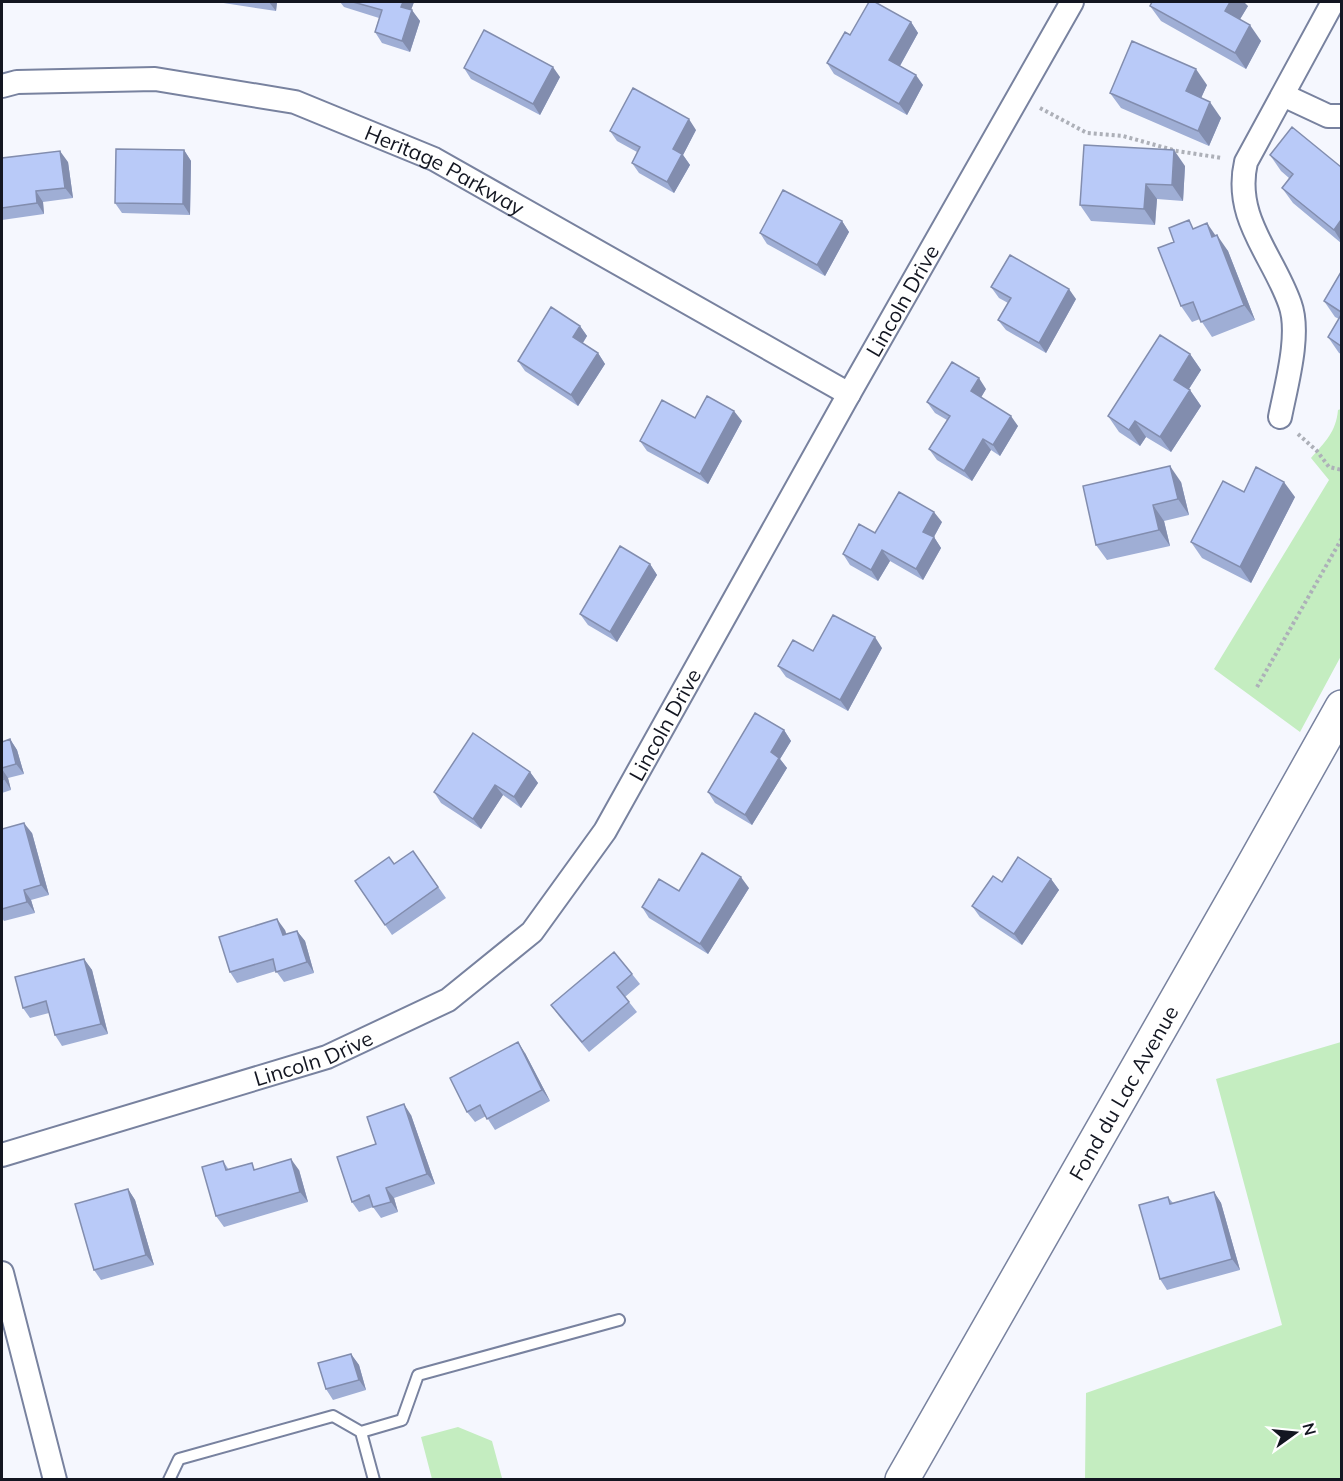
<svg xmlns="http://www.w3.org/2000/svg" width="1343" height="1481" font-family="Mulish,sans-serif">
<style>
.green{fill:#c4edc0}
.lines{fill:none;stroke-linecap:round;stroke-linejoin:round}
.service-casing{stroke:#78829f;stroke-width:14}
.minor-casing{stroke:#78829f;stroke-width:26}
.primary-casing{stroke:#78829f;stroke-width:36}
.path{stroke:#adb0b8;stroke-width:4;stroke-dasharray:3 3;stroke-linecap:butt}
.service{stroke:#fff;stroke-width:10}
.minor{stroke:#fff;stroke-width:22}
.primary{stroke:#fff;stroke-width:33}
.wall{fill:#9faed5}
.shaded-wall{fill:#828dae}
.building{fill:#b9caf8;stroke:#828dae;stroke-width:1.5}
.labels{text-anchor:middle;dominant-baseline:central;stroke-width:6;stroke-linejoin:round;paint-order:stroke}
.street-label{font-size:21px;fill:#131621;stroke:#fff}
</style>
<rect width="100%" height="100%" fill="#f5f7fe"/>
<path class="green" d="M1341 409V656L1300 732 1214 669 1329 480 1311 458C1325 442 1336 432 1338 410Z
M1341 1042V1479H1085L1086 1393 1282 1325 1216 1079Z
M458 1427 492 1441 502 1478 432 1479 421 1437Z"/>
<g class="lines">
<g class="service-casing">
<path id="service" d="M361 1432 402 1420 418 1375 619 1320
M169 1480 179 1459 333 1416 361 1432 374 1480"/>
</g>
<g class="minor-casing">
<g id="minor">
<path id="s1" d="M2 86 17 82 155 79 295 102 434 159 849 394"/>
<path d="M1283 95 1328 116H1342"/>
<path d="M1280 417C1286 386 1301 334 1290 304 1273 255 1233 218 1246 162L1333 2"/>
<path id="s2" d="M2 1155 327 1057 448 1000 532 932 605 831 849 394 1072 2"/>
<path d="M2 1273 55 1480"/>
</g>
</g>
<g class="primary-casing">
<g id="primary">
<path id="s3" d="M902 1480 1246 878 1342 707"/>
</g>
</g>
<path class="path" d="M1040 108 1087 133 1123 136 1177 151 1222 158
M1298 434 1317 451 1329 467 1342 470
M1257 687 1342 538"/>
<use href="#service" class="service"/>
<use href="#minor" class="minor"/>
<use href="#primary" class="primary"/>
</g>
<path class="wall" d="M217 2H277L276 11Z
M340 2H414L411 10 420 21 410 52 382 43 375 32 379 18 344 7Z
M1150 6H1248L1240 19 1261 41 1246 69 1161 21Z
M911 22 918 33 900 66 923 85 907 115 834 74 827 63 850 35Z
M464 68 560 77 540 115 471 79Z
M1207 85 1201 98 1221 118 1209 146 1121 108 1110 93Z
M696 130 683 155 690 165 674 193 639 173 632 163 637 152 617 141 610 131Z
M184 150 191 161 190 215 122 213 115 203Z
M1270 155 1341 167V243L1293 203 1282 188 1289 178 1281 171Z
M2 158 68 162 73 198 43 202 44 214 2 220Z
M1185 166 1183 201 1157 199 1155 225 1091 221 1080 205Z
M842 221 849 232 825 276 767 244 760 233Z
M1195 228 1215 236 1228 251 1255 320 1212 337 1200 319 1192 322 1181 306 1174 242Z
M1341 272V354L1339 353 1328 337 1339 319 1335 317 1324 301Z
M991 287 1076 299 1046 353 1006 330 998 320 1008 303 999 298Z
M580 326 587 336 583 343 598 353 605 364 578 406 525 371 518 361Z
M1190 354 1201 370 1189 389 1201 406 1171 452 1146 437 1140 446 1119 432 1108 416Z
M986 389 981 397 1018 426 1000 456 991 450 972 481 937 460 929 449 947 420 935 413 927 402Z
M742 421 708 484 647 451 640 441Z
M1181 482 1189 515 1164 521 1170 546 1107 560 1096 545Z
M1244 492 1295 497 1251 583 1202 558 1191 542Z
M942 522 934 537 941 548 923 580 890 561 878 581 850 565 843 554 875 533Z
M650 564 657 575 617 642 588 625 580 614Z
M882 648 848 711 786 677 778 666 813 651Z
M784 730 791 741 780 759 787 768 752 825 715 803 708 792Z
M10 739 17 750 24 774 8 778 11 790 2 793V742Z
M530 772 538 783 521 808 503 795 481 829 441 803 434 792Z
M2 829 32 833 49 895 31 900 35 913 4 921 2 918Z
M413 851 446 898 392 935 355 881 394 864Z
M1051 879 1059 890 1022 945 980 917 972 906 1002 882Z
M749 888 708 954 649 918 642 907 679 891Z
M285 930 286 934 297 931 305 941 314 973 284 982 276 971 237 983 230 972Z
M84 959 92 970 108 1034 62 1046 55 1035 49 1013 30 1018 23 1008Z
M632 974 640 984 625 997 637 1012 589 1052 559 1016 551 1005Z
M525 1053 550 1101 495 1130 486 1116 475 1122 467 1112Z
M411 1115 435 1184 394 1198 398 1212 381 1218 373 1207 359 1212 352 1202 376 1144Z
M223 1161 229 1170H299L308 1202 224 1227 216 1216Z
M128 1189 135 1200 154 1265 101 1280 94 1270Z
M1214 1192 1221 1203 1240 1270 1167 1290 1160 1279 1168 1197 1173 1203Z
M351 1354 359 1365 366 1390 333 1400 326 1389Z"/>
<path class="shaded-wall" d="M269 2H277L276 11Z
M403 2H414L408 18 401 7Z
M1230 2H1244L1248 6 1236 26 1225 11Z
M412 10 420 21 410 52 402 41Z
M911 22 918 33 897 71 889 60Z
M1250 25 1261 41 1246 69 1235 53Z
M553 67 560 77 540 115 533 104Z
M1196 69 1207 85 1197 107 1186 91Z
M916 75 923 85 907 115 899 104Z
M1210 102 1221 118 1209 146 1198 131Z
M689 119 696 130 683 155 690 165 674 193 667 182 673 149Z
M184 150 191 161 190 215 183 204Z
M1174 150 1185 166 1183 201 1172 185Z
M60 151 68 162 73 198 65 188Z
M1146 184 1157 199 1155 225 1144 209Z
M36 191 43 202 44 214 37 203Z
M1341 220V241L1334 230Z
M842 221 849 232 825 276 817 265Z
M1207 223 1218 239 1212 237Z
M1217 235 1228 251 1255 320 1244 305Z
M1069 289 1076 299 1046 353 1039 343Z
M580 326 587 336 580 347 573 337Z
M598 353 605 364 578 406 571 395Z
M1190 354 1201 370 1185 395 1174 380Z
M979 378 986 389 979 401 971 391Z
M1190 390 1201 406 1171 452 1160 437Z
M734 411 742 421 708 484 700 474Z
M1011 416 1018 426 1000 456 993 445Z
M1135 421 1146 437 1140 446 1129 430Z
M983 439 991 450 972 481 964 471Z
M1170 466 1181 482 1189 515 1178 499Z
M1284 482 1295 497 1251 583 1240 567Z
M1153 505 1164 521 1170 546 1159 530Z
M934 512 942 522 931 542 923 532Z
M934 537 941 548 923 580 916 569Z
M882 550 890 561 878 581 871 570Z
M650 564 657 575 617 642 610 632Z
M875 637 882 648 848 711 840 700Z
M784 730 791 741 780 759 787 768 752 825 745 815 771 752Z
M10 739 17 750 24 774 16 764Z
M2 769 8 778 11 790 4 779Z
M530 772 538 783 521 808 514 797Z
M495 785 503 795 481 829 473 819Z
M24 823 32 833 49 895 41 885Z
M741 877 749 888 708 954 700 944Z
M1051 879 1059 890 1022 945 1014 934Z
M24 890 31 900 35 913 27 902Z
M277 919 285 930 290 946 283 935Z
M297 931 305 941 314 973 307 962Z
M84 959 92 970 108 1034 101 1024Z
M518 1042 525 1053 550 1101 542 1090Z
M404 1104 411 1115 435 1184 427 1174Z
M291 1159 299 1170 308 1202 300 1192Z
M386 1188 394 1198 398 1212 391 1202Z
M128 1189 135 1200 154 1265 146 1255Z
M1214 1192 1221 1203 1240 1270 1232 1259Z
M351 1354 359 1365 366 1390 359 1380Z"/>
<path class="building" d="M353 2H403L401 7 412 10 402 41 375 32 382 10Z
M869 2H875L911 22 889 60 916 75 899 104 827 63 845 32 850 35Z
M1152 2H1230L1225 11 1250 25 1235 53 1150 6Z
M484 30 553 67 533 104 464 68Z
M1132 41 1196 69 1186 91 1210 102 1198 131 1110 93Z
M633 88 689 119 673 149 682 154 667 182 632 163 640 147 610 131Z
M1292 127 1341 167V220L1334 230 1282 188 1293 174 1270 155Z
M1084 145 1174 150 1172 185 1146 184 1144 209 1080 205Z
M116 149 184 150 183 204 115 203Z
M60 151 65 188 36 191 37 203 2 208V158Z
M783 190 842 221 817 265 760 233Z
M1189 220 1193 229 1207 223 1212 237 1217 235 1244 305 1201 322 1193 302 1181 306 1158 248 1174 242 1169 228Z
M1010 255 1069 289 1039 343 998 320 1011 298 991 287Z
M1341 272V312L1324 301Z
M551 307 580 326 573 337 598 353 571 395 518 361Z
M1341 315V346L1328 337Z
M1160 335 1190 354 1174 380 1190 390 1160 437 1135 421 1129 430 1108 416Z
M952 362 979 378 971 391 1011 416 993 445 983 439 964 471 929 449 950 416 927 402Z
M707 396 734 411 700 474 640 441 662 400 695 418Z
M1170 466 1178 499 1153 505 1159 530 1096 545 1083 486Z
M1256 467 1284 482 1240 567 1191 542 1223 481 1244 492Z
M899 492 934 512 923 532 934 537 916 569 882 550 871 570 843 554 859 524 875 533Z
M620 546 650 564 610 632 580 614Z
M833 615 875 637 840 700 778 666 793 640 813 651Z
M755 713 784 730 771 752 779 758 745 815 708 792Z
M473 733 530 772 514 797 495 785 473 819 434 792Z
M10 739 16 764 2 768V742Z
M2 770 4 779 2 780Z
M24 823 41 885 24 890 27 902 2 909V829Z
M413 851 438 887 385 925 355 881 389 857 394 864Z
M702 853 741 877 700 944 642 907 659 879 679 891Z
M1018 857 1051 879 1014 934 972 906 993 876 1002 882Z
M277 919 283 935 297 931 307 962 276 972 273 959 230 972 219 937Z
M614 952 632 974 617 987 629 1002 582 1042 551 1005Z
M84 959 101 1024 55 1035 46 1001 23 1008 15 977Z
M518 1042 542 1090 487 1119 480 1105 467 1112 450 1078Z
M404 1104 427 1174 386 1188 391 1202 373 1207 369 1195 352 1202 337 1157 376 1144 367 1117Z
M291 1159 300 1192 216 1216 202 1167 223 1161 226 1170 252 1163 254 1170Z
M128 1189 146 1255 94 1270 75 1204Z
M1214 1192 1232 1259 1160 1279 1139 1205 1168 1197 1170 1204Z
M351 1354 359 1380 326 1389 318 1363Z"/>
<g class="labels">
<g class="street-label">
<text stroke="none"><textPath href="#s1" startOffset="460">Heritage Parkway</textPath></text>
<text stroke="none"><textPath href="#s2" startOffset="1314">Lincoln Drive</textPath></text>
<text stroke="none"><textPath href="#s2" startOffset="828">Lincoln Drive</textPath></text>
<text stroke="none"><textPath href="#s2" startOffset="326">Lincoln Drive</textPath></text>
<text stroke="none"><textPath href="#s3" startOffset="446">Fond du Lac Avenue</textPath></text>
</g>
</g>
<rect width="1343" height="1481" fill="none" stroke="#131621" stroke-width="6"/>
<g transform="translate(1295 1433) rotate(75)" stroke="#ffffff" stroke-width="4.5" paint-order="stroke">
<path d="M0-4.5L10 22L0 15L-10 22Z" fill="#131621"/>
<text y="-9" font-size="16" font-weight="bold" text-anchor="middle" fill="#131621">N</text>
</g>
</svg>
